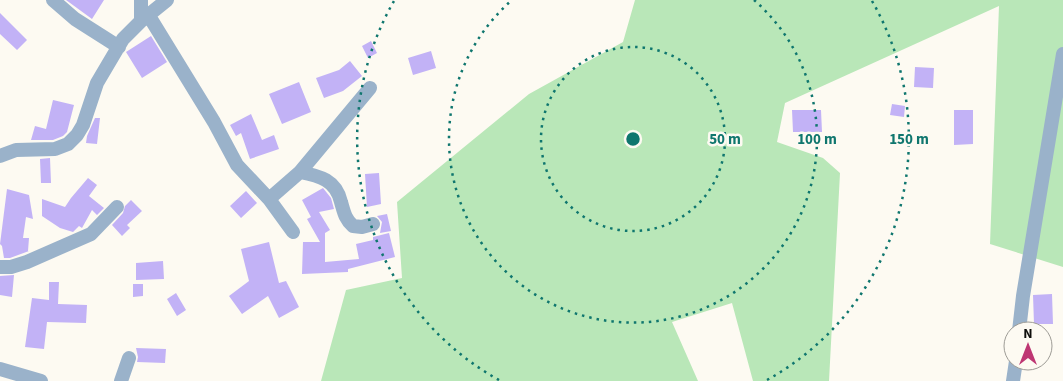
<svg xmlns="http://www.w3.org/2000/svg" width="1063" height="381" font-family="'Source Sans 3',sans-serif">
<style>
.green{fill:#b9e7b8}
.building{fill:#c2b2f6}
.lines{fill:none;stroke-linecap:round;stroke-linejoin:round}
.street{stroke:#9ab2ca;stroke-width:14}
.ring{fill:none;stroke:#0f766e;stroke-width:2.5;stroke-dasharray:2.5 5}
.centre{fill:#0f766e;stroke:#fdfaf2;stroke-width:2.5}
.ring-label{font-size:15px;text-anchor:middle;font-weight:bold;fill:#0f766e;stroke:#fdfaf2;stroke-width:5;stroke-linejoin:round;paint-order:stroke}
</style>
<rect width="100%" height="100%" fill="#fdfaf2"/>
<path class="green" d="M635 0H1063V267L990 244 999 6 785 103 777 142 823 158 840 173 829 381H753L732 303 672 322 698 381H321L346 290 402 278 397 202 529 94 623 42Z"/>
<path class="building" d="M66 0H104L92 19Z
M0 13 27 40 17 50 0 34Z
M151 36 167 62 142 78 126 52Z
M371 41 377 53 368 58 362 46Z
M431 51 436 68 413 75 408 58Z
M350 61 362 76 343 91 324 98 316 78 339 70Z
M915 67 934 68 933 88 914 87Z
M299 82 311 112 282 124 269 94Z
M53 100 74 105 67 132 63 136 53 140H31L35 126 46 129Z
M892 104 905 106 904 117 890 115Z
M792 110H821L822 132H793Z
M954 110H973V144L954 145Z
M251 114 262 140 274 135 279 149 250 159 241 133 236 136 230 125Z
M95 118H100L97 144 86 143 87 136Z
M50 158 51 183H41L40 159Z
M379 173 381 204 367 207 365 174Z
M88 178 97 185 89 196 104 208 97 215 92 210 82 228 79 226 73 232 60 228 42 216V199L65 207 71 198Z
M323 188 331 198 334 209 319 212 330 230 325 233V262L359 259 356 244 373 240V237L389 233 395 257 348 269V272L302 274 303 242H320L307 219 311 217 302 200Z
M7 189 29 195 33 219 26 217 23 238H29L28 251H29L10 258H4L2 246 0 244Z
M246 191 257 203 241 218 230 206Z
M131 200 142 211 127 225 130 228 122 236 112 225 123 213 125 206Z
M387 214 391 231 380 233 382 222 377 216Z
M269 242 279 283 286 281 299 307 279 318 268 296 242 314 229 296 249 281 241 249Z
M163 261 164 279 136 280V263Z
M14 275 12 297 0 295V276Z
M49 282H59L58 304 87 305 86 323 47 322 44 349 25 347 32 298 49 300Z
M133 284H143V296L133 297Z
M176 293 186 310 177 316 167 299Z
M1052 294 1053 324H1034L1033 295Z
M136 348 166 349 165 363 137 362 138 357Z"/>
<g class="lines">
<path class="street" d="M53 0 75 19 119 47
M149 16 214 122 237 165 269 199 293 232
M141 21V0
M0 156 16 150 55 149 68 144 77 135 83 125 97 83 123 39 141 21 167 0
M300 172C320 176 336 180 341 202 344 212 345 219 353 226L362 227 373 224
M269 199 300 172 370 88
M0 267H11L27 262 91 234 117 207
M1019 331 1023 296 1063 54
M0 369 41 381
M121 381 129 358
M1013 381 1016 361"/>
</g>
<g class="ring">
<circle cx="633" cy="139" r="92"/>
<path d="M754 0A184 184 0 1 1 512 0"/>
<path d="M499 380A276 276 0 0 1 394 1M872 1A276 276 0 0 1 767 380"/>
</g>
<circle cx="633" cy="139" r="8" class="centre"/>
<g class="ring-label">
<text x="725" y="144">50 m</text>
<text x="817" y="144">100 m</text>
<text x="909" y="144">150 m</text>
</g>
<g transform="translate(1028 346)"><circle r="24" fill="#fdfaf2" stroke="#9e9c96"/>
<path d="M0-4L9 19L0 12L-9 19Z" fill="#be3673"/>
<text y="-8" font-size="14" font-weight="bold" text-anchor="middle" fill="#0f0e0b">N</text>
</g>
</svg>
